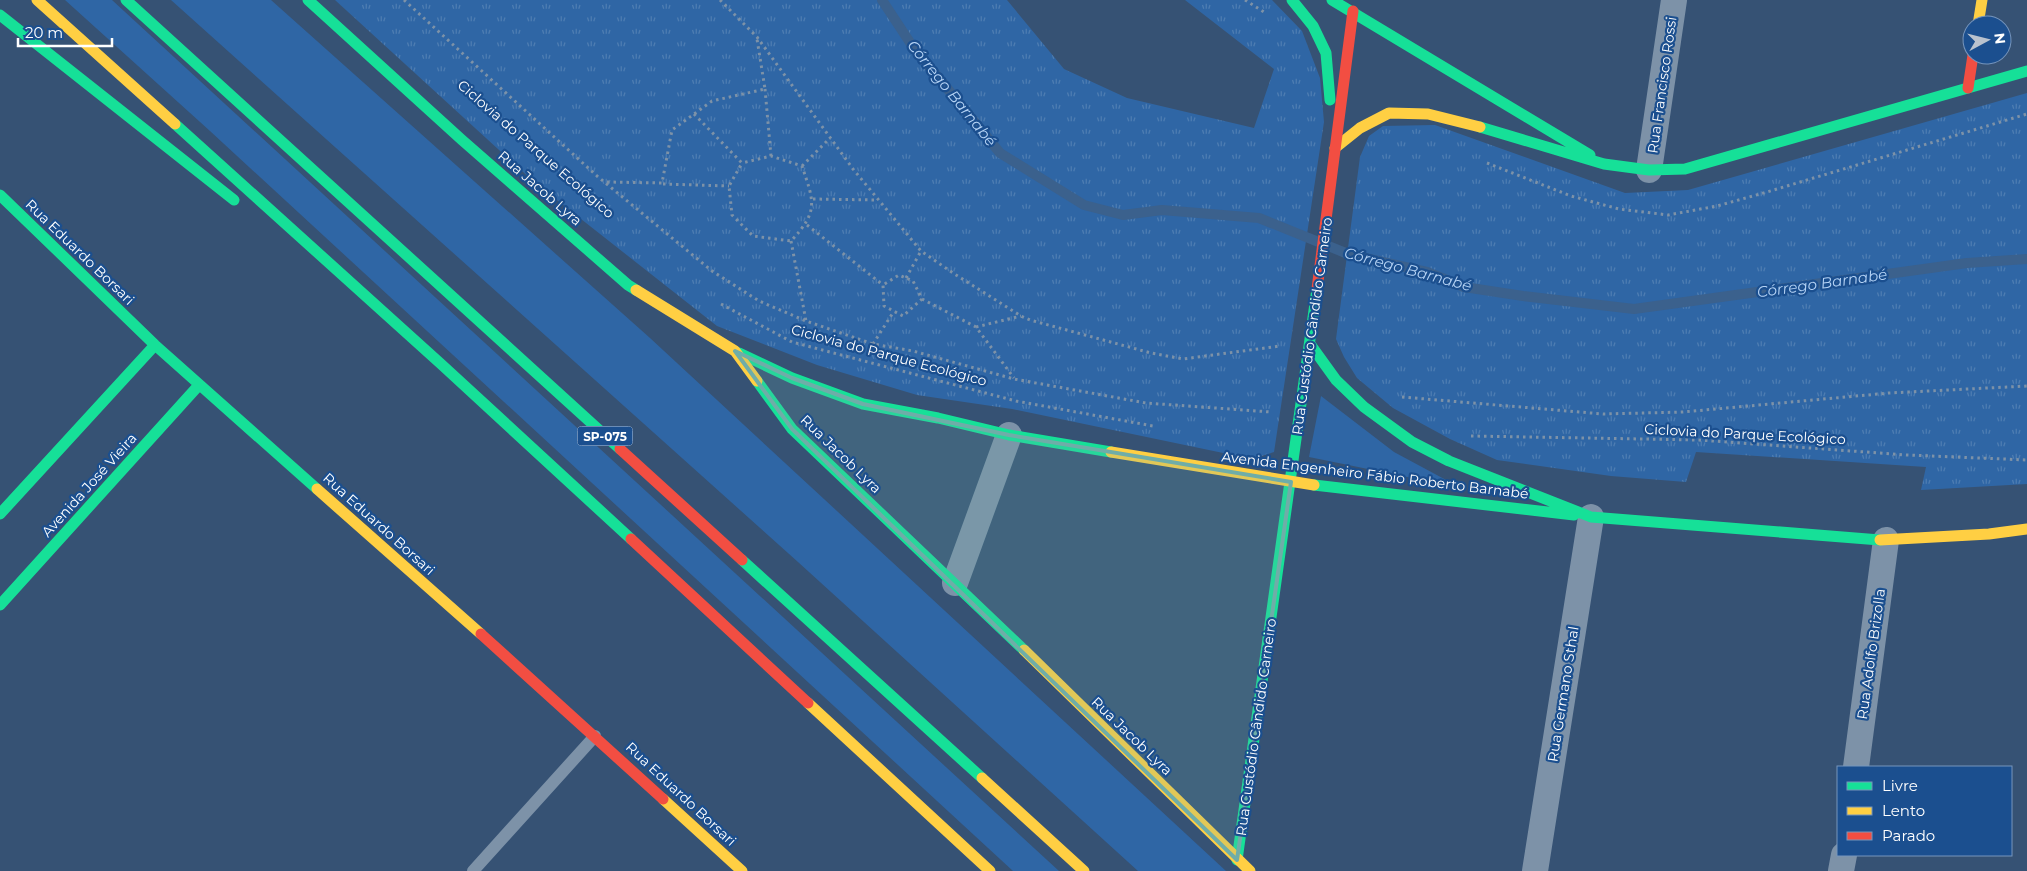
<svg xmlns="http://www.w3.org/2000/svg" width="2027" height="871" font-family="Montserrat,sans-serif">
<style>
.grass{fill:#2f66a5}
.park{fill:url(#park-tufts)}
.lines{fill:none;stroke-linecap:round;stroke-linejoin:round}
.stream{stroke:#3b618d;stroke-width:10}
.path{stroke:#7d92a8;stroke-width:3;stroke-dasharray:2.5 4;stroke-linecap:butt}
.lane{stroke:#7d92a8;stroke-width:12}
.street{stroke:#7d92a8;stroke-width:26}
.fast{stroke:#16e098;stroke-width:11}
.slow{stroke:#ffcf43;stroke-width:11}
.jam{stroke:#f24e42;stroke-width:11}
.marked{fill:#6fada8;fill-opacity:0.2;stroke:#6fada8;stroke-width:4;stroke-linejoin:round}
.labels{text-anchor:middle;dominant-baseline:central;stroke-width:4.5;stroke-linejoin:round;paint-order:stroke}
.shield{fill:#1b4f8f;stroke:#bbcadd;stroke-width:1}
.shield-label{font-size:12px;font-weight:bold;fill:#fff}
.street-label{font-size:14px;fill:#fff;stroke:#1b4f8f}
.water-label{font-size:15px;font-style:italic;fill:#b5d3f5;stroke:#1b4f8f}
</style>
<defs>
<pattern id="park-tufts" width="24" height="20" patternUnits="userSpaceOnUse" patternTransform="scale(1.25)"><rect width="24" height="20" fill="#2f66a5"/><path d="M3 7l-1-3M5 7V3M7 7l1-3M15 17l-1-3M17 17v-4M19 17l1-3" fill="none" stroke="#4e7db2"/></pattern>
</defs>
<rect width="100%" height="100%" fill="#365274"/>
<path class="grass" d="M65 0H112L1059 871H1013L210 131Z
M171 0H271L650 338 1226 871H1138L798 562Z
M1321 396 1394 452 1461 488 1309 457Z"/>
<path class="park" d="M335 0H1007L1064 69 1127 98 1254 128 1274 69 1185 0H1272L1302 31 1320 78 1324 122 1274 452 1252 459 1012 409 917 395 817 365 717 326 534 182Z
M2027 93V484L1921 490 1926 467 1696 452 1686 482 1611 476 1497 460 1450 439 1393 408 1357 378 1344 357 1336 339 1360 157 1369 136 1383 126 1435 125 1625 193 1688 190Z"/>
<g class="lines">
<path class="stream" d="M882 0 911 44 1000 153 1084 205 1123 215 1162 210 1259 218 1348 254 1427 272 1464 287 1523 296 1634 309 1967 263 2027 259"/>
<path class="path" d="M404 0 597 176 712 271 759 301 806 321 873 344 913 351 1014 379 1146 403 1271 412
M720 0 757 37 853 169 921 251 953 273 1021 316 1030 320 1151 353 1183 359 1280 346
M1245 0 1264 12
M765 89 771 156
M694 114 742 163 729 186 732 215 753 236 791 241C819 211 814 202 802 166L771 156 742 163
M1487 163 1571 196 1619 209 1668 215 1717 206 1767 192 2027 114
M802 166 830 138
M607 182 662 183 672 130 712 101 765 89 757 39
M663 184 729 186
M813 199 878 200
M807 225 883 285 884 306 903 316 922 299 913 281 899 275 883 285
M791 241 806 321
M906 278 921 251
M922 299 976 327 1014 378
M721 304 792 342 1016 401 1153 426
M976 327 1021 316
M873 344 894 311
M1402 397 1603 414 1683 412 1889 393 2027 386
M1471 436 1699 440 1907 455 2027 460"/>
<path class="lane" d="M473 871 595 736"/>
<path class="street" d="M1649 170 1674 0
M955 583 1009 435
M1856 767 1886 540
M1535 871 1591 517
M1841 871 1844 855"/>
<path class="fast" d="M126 0 620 449
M308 0 462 140 628 285 636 290
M1292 0 1313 26 1326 53 1330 100
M1332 0 1590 155
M0 15 234 200
M175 124 441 364 631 539
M1480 127 1604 164 1649 170 1685 169 2027 71
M0 195 155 345 317 489
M1310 344 1336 380 1364 407 1412 442 1449 461 1591 517 1880 540
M739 353 792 378 863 404 938 418 1009 435 1111 452
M757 381 792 429 1024 650
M1314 485 1574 515
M0 514 155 345
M742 560 982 778
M0 605 199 385
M1237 860 1317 289"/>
<path class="slow" d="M37 0 175 124
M1978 25 1982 0
M1335 148 1360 128 1389 113 1428 114 1480 127
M636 290 735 351 757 381
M1111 452 1314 485
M317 489 481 634
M1880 540 1989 534 2027 529
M1024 650 1250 871
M808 703 990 871
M982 778 1084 871
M663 799 742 871"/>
<path class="jam" d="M1968 88 1973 55
M1317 289 1353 11
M620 449 742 560
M631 539 808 703
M481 634 663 799"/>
</g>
<path class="marked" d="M735 351 792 378 863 404 1009 435 1291 482 1237 860 792 429Z"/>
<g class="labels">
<rect class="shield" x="577.5" y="426.5" width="55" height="19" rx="4"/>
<g class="shield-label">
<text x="605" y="436">SP-075</text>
</g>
<g class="street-label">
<text transform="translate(1662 85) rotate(-82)">Rua Francisco Rossi</text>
<text transform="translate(536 149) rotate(41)">Ciclovia do Parque Ecológico</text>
<text transform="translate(540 188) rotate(41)">Rua Jacob Lyra</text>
<text transform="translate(80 252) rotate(44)">Rua Eduardo Borsari</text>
<text transform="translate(1312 326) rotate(-82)">Rua Custódio Cândido Carneiro</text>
<text transform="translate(889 355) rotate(15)">Ciclovia do Parque Ecológico</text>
<text transform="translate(1745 434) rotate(3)">Ciclovia do Parque Ecológico</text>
<text transform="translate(841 454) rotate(44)">Rua Jacob Lyra</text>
<text transform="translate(1375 475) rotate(7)">Avenida Engenheiro Fábio Roberto Barnabé</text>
<text transform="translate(89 485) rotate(-48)">Avenida José Vieira</text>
<text transform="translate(379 524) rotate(42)">Rua Eduardo Borsari</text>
<text transform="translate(1871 654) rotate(-82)">Rua Adolfo Brizolla</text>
<text transform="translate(1563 694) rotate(-81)">Rua Germano Sthal</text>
<text transform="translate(1256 727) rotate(-82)">Rua Custódio Cândido Carneiro</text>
<text transform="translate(1132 736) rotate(44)">Rua Jacob Lyra</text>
<text transform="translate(681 794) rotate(43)">Rua Eduardo Borsari</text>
</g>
<g class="water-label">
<text transform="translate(952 93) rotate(51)">Córrego Barnabé</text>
<text transform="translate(1408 269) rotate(15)">Córrego Barnabé</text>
<text transform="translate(1822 283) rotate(-8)">Córrego Barnabé</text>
</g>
</g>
<rect x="1837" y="766" width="175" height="90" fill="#1b4f8f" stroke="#7695bc"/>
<rect x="1847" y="782" width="25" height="8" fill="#16e098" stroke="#7695bc"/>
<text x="1882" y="791" font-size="15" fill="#ffffff">Livre</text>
<rect x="1847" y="807" width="25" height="8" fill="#ffcf43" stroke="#7695bc"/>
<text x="1882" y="816" font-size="15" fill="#ffffff">Lento</text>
<rect x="1847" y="832" width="25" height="8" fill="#f24e42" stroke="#7695bc"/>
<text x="1882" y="841" font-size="15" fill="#ffffff">Parado</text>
<g transform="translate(1987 40) rotate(83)"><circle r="24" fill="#1b4f8f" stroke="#7695bc"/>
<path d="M0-4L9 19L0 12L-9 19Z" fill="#b9c2ce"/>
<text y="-8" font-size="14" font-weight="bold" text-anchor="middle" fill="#ffffff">N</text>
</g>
<path d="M18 38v8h94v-8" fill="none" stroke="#ffffff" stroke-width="2.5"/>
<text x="25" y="38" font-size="15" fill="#ffffff" stroke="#1b4f8f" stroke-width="4" paint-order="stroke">20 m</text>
</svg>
